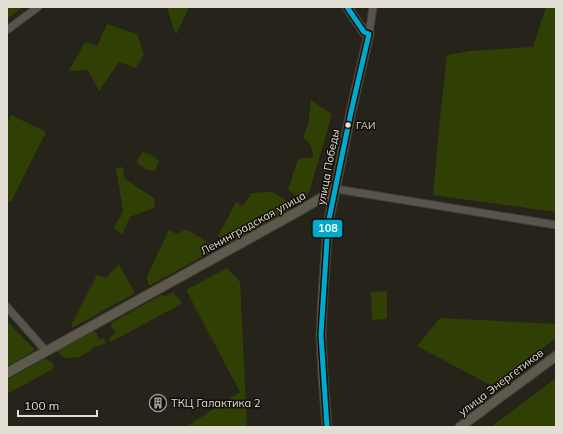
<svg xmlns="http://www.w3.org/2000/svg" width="563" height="434" font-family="Mulish,sans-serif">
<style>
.green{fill:#303f04}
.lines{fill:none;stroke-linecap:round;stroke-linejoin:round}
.minor-casing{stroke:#413e37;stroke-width:9}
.major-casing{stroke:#413e37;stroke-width:11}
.minor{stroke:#57544e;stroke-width:7}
.major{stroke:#5d594d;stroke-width:9}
.bus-1-casing{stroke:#110e08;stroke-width:8}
.bus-1{stroke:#00a9ce;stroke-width:5}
.bus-dot{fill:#e2ded4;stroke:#110e08;stroke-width:1.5}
.labels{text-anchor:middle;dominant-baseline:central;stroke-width:3;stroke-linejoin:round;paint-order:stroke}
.bus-label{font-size:10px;fill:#e2ded4;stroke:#110e08;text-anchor:start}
.street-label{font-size:11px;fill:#e2ded4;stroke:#110e08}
.poi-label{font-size:11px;fill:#e2ded4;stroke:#110e08;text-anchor:start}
.line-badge{stroke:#110e08;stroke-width:1.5}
.badge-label{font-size:11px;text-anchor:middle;font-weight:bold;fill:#fff}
</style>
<rect width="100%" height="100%" fill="#26231a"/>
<path class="green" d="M9 7H23L7 19V9Z
M168 7H189L176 35 168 11Z
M546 7H556V212L433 195 439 128 447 55 470 51 533 47Z
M107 24 137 34 144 54 136 68 119 62 99 91 88 70 69 71 85 42 97 46Z
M311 100 332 114 309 193 300 199 288 190 298 159 313 157 311 145 303 137 308 125Z
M11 115 46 132 11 202 7 200V124Z
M143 152C148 153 156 157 159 162L155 171C147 171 142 167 137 162L138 158Z
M123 167 124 178 155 199 154 208 130 217 122 235 114 228 123 211 116 168Z
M272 192 291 203V209L228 244 218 236 236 202 243 206 251 193Z
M186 229 210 244 209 253 149 286 147 279 148 274 169 230 177 234Z
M119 264 135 293 72 328V322L75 318 97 275 106 278Z
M227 268 240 282 247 427H186L240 392 186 290Z
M387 291V319L372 320 371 292Z
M173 292 181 301V304L111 342 109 338 116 332 111 327V323L161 295 165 296Z
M440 318 556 324V338L492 386 417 346Z
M7 321 35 350 7 367Z
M90 332H96L97 335 99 340 103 338 106 343 99 346H94L92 348 90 351 79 357 64 358 57 351Z
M44 359C50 360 52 362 54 367L53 369 7 394V380Z
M556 378V427H491Z"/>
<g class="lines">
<g class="minor-casing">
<path id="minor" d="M7 30 38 7
M369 34 373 7
M336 189 556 225
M7 307 46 351"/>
</g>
<g class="major-casing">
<path id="major" d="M7 373 299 211 336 189
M327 427 323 375 321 335 323 295 328 224 351 112 369 34 364 32 347 7
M460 427 556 356"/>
</g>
<use href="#minor" class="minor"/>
<use href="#major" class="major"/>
<g class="bus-1-casing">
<path id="bus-1" d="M347 7 364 32 369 34
M327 427 321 335 328 224 351 112 369 34"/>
</g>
<use href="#bus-1" class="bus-1"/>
</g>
<defs>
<g id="building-ring" transform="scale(0.9)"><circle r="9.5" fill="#110e08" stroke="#a09d93" stroke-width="1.5"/><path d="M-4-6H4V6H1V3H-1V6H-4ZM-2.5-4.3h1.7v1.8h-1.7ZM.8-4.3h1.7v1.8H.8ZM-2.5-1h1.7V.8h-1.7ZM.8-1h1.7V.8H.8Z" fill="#a09d93"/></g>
</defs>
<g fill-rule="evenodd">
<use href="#building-ring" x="158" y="403"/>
</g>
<circle class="bus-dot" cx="348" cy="125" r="3.5"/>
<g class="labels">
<g class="bus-label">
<text x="356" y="125">ГАИ</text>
</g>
<g class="street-label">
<text transform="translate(328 167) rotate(-79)">улица Победы</text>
<text transform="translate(253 223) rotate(-29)">Ленинградская улица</text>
<text transform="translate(501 382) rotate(-37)">улица Энергетиков</text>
</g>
<g class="poi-label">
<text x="171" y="403">ТКЦ Галактика 2</text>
</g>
</g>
<rect class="line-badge" x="312" y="219" width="31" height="19" rx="4" fill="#00a9ce"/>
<g class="badge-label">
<text x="328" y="232">108</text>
</g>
<rect width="563" height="434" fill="none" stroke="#e2ded4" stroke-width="16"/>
<path d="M18 410v6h79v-6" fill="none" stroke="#e2ded4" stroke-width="2"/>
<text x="24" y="410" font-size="12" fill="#e2ded4" stroke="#110e08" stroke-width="3" paint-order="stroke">100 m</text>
</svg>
